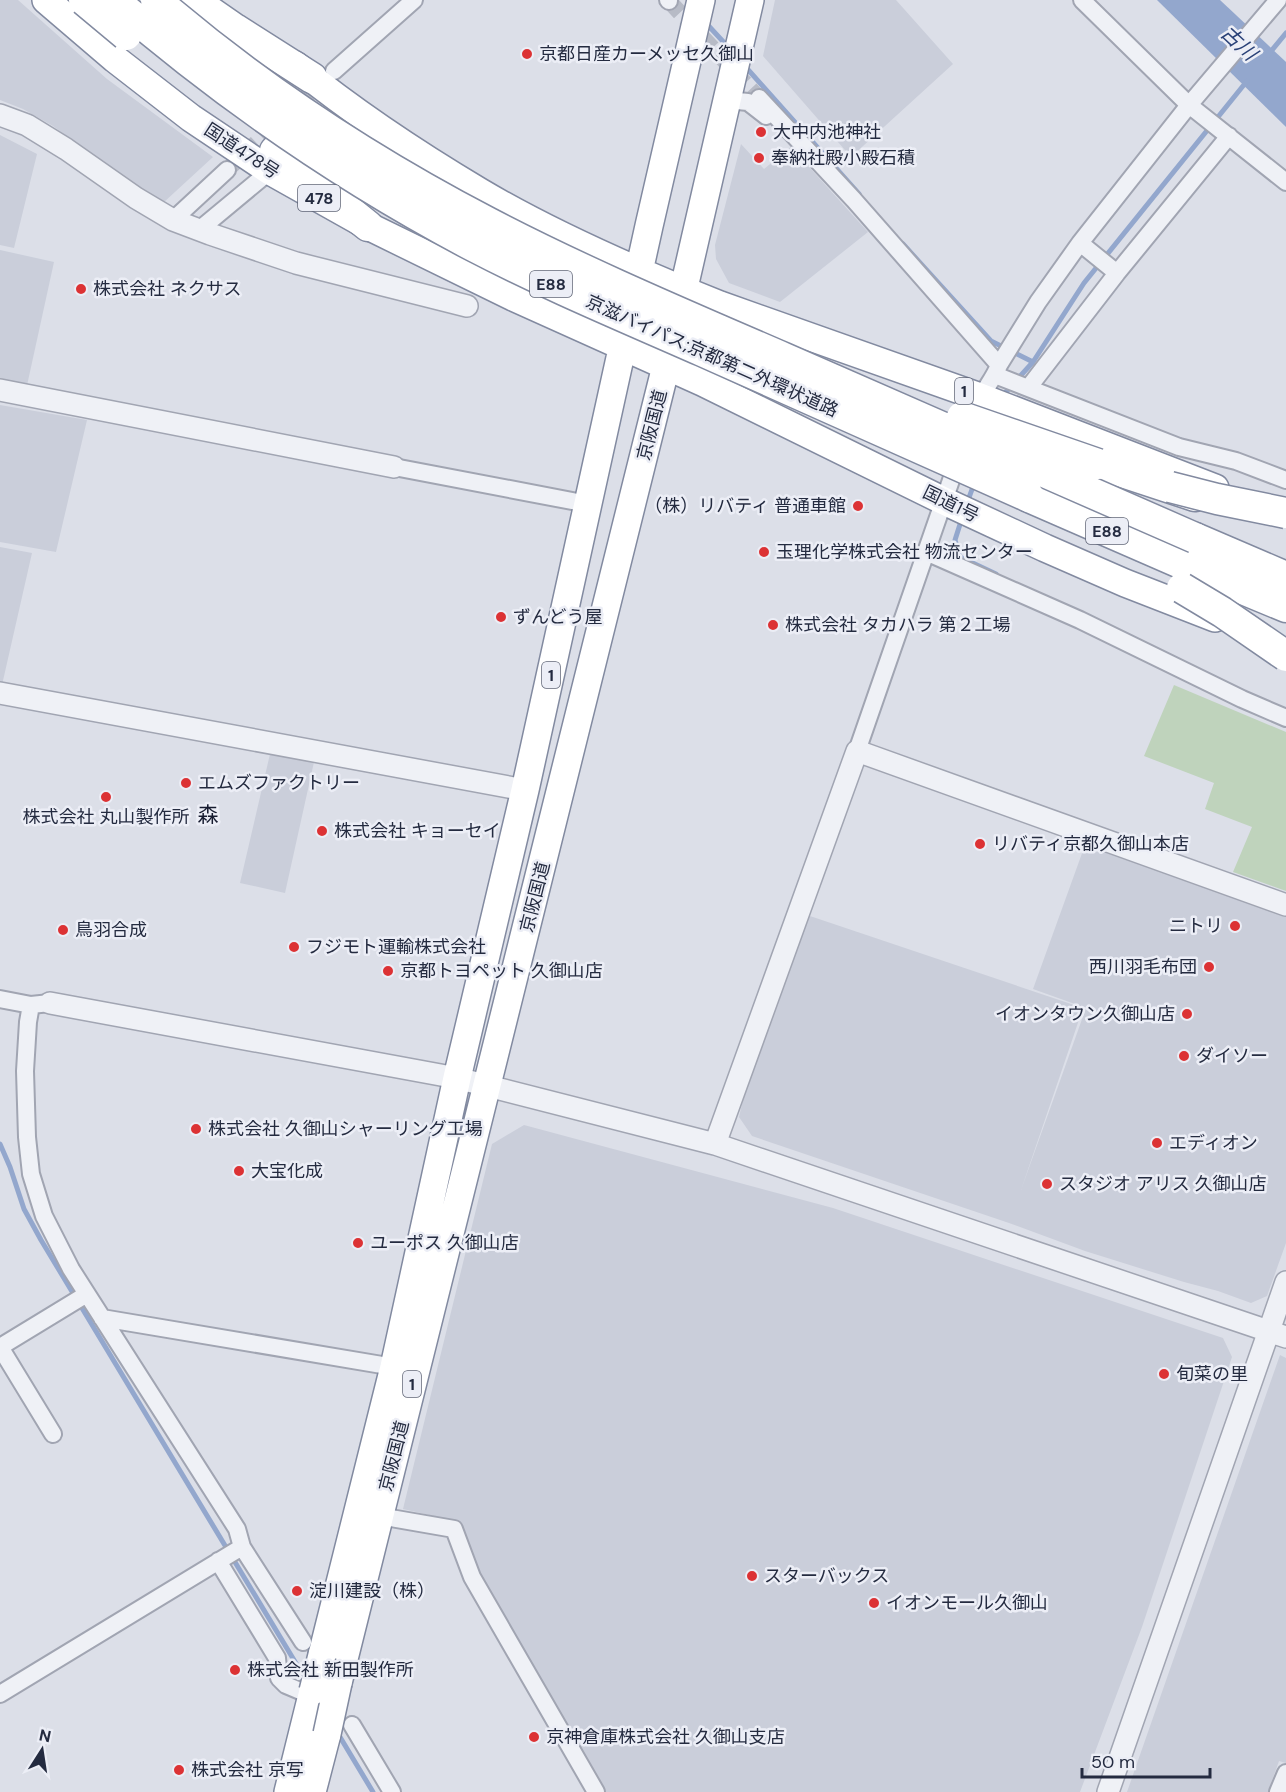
<svg xmlns="http://www.w3.org/2000/svg" width="1286" height="1792" font-family="'DM Sans','Noto Sans JP',sans-serif">
<style>
.built{fill:#caceda}
.green{fill:#bfd3bc}
.water{fill:#93a7cd}
.lines{fill:none;stroke-linecap:round;stroke-linejoin:round}
.stream{stroke:#93a7cd;stroke-width:5}
.minor-tunnel{stroke:#b7bbc6;stroke-width:16;stroke-dasharray:16 8;stroke-linecap:butt}
.minor-casing{stroke:#a1a5b2;stroke-width:20}
.tertiary-casing{stroke:#a1a5b2;stroke-width:24}
.trunk-casing{stroke:#828aa0;stroke-width:30}
.motorway-casing{stroke:#828aa0;stroke-width:33}
.minor{stroke:#eff1f6;stroke-width:16}
.tertiary{stroke:#eff1f6;stroke-width:21}
.trunk{stroke:#fff;stroke-width:27}
.motorway{stroke:#fff;stroke-width:30}
.trunk-bridge-casing{stroke:#828aa0;stroke-width:30;stroke-linecap:butt}
.motorway-bridge-casing{stroke:#828aa0;stroke-width:33;stroke-linecap:butt}
.trunk-bridge{stroke:#fff;stroke-width:27}
.motorway-bridge{stroke:#fff;stroke-width:30}
.poi-dot{fill:#dc3234;stroke:#eceef6;stroke-width:2}
.labels{text-anchor:middle;dominant-baseline:central;stroke-width:5;stroke-linejoin:round;paint-order:stroke}
.shield{fill:#eceef6;stroke:#606677;stroke-width:1.5}
.shield-label{font-size:16px;font-weight:bold;fill:#242b40}
.poi-label{font-size:18px;fill:#242b40;stroke:#eceef6;text-anchor:start}
.street-label{font-size:18px;fill:#242b40;stroke:#eceef6}
.water-label{font-size:20px;font-style:italic;fill:#2a4278;stroke:#eceef6}
.quarter-label{font-size:21px;fill:#171c30;stroke:#eceef6}
</style>
<rect width="100%" height="100%" fill="#dcdfe8"/>
<path class="built" d="M0 0H18L107 79 213 157 163 203 116 173 53 126 23 109 0 100Z
M775 0H896L953 64 851 157 763 56Z
M0 135 37 154 14 248 0 245Z
M741 144 764 169 791 147 868 232 780 302 729 283 716 259 715 245Z
M0 250 54 262 26 390 0 384Z
M0 405 87 420 56 552 0 542Z
M0 547 32 553 2 685H0Z
M270 754 314 762 285 893 240 883Z
M1085 845 1286 916V1243L1267 1296 1251 1303 1218 1291 1184 1282 1085 1251 1009 1223 752 1136 739 1117 748 1079 804 914 1083 1008 1021 1190 1086 1008 1033 989Z
M524 1125 833 1208 1223 1338 1232 1357 1142 1627 1080 1792H605L479 1577 460 1533V1522L403 1509 492 1144Z
M1280 1355 1286 1358V1763L1279 1761 1268 1792H1127Z"/>
<path class="green" d="M1174 685 1286 732V891L1233 872 1252 827 1205 809 1214 783 1144 756Z"/>
<path class="water" d="M1157 0H1220L1286 62V127Z"/>
<g class="lines">
<path class="stream" d="M705 22 729 48
M1268 55 1286 33
M743 64 859 194
M903 244 991 341 1033 362
M1003 398 1005 393 1033 362 1084 283 1247 81
M967 503 974 484
M962 518 955 540 960 557 996 574
M0 1144 10 1167 24 1209 41 1240 306 1680
M337 1732 373 1792"/>
<path class="minor-tunnel" d="M669 1 759 98
M227 170 325 79"/>
<g class="minor-casing">
<path id="minor" d="M668 0 669 1
M1082 0 1189 105 1286 182
M334 71 414 0
M759 98 854 200 999 365
M727 100 748 102 766 116
M173 220 227 170
M199 230 270 171
M1080 243 1117 273
M995 375 1179 447 1236 461 1286 480
M1029 387 1117 273 1229 136
M978 404C983 390 994 379 999 365L1038 302 1080 243 1189 105 1278 0
M394 467 588 504
M926 552 1080 620 1242 699 1286 718
M857 751 958 460
M0 999 31 1005
M50 1003 31 1005 28 1022 25 1071 27 1137 31 1174 44 1216 71 1269 237 1529 242 1547 303 1642
M102 1318 394 1367
M0 1347 87 1294
M0 1347 53 1434
M379 1516 454 1529 472 1577 596 1792
M218 1561 277 1658 279 1678 286 1685 312 1696
M0 1694 242 1547
M352 1725 392 1792
M1278 1792 1286 1773"/>
</g>
<g class="tertiary-casing">
<path id="tertiary" d="M0 115 27 125 66 149 136 198 173 220 210 234 296 263 467 306
M0 390 394 467
M0 693 525 790
M50 1003 457 1078 715 1144 1286 1337
M715 1144 857 751 1286 905
M1108 1792 1286 1282"/>
</g>
<g class="trunk-casing">
<path id="trunk" d="M46 0 115 59 191 118 270 171 368 226 513 297 702 382 944 501 1045 548 1125 583 1215 618
M295 65C353 112 416 154 480 192 554 236 640 273 720 305L980 397 1215 488
M322 1655 394 1367 457 1078 525 790 649 226 701 0
M338 1683 666 366 750 0
M288 1792 313 1691
M312 1792 327 1734"/>
</g>
<g class="motorway-casing">
<path id="motorway" d="M193 0 235 29 312 78
M275 151 368 226
M1098 464 1195 496
M1029 497 1185 565 1286 607
M1195 538 1286 577"/>
</g>
<use href="#minor" class="minor"/>
<use href="#tertiary" class="tertiary"/>
<use href="#trunk" class="trunk"/>
<use href="#motorway" class="motorway"/>
<g class="trunk-bridge-casing">
<path id="trunk-bridge" d="M313 1691 322 1655
M327 1734 338 1683"/>
</g>
<g class="motorway-bridge-casing">
<path id="motorway-bridge" d="M84 0 126 35
M114 0C224 95 344 178 473 246 548 285 625 317 702 351 811 400 920 448 1029 497
M156 0C257 87 370 161 489 223 585 273 685 315 784 358 921 418 1058 478 1195 538
M962 417 1098 464
M1170 487 1217 499 1286 513
M1182 588 1222 612 1286 656"/>
</g>
<use href="#trunk-bridge" class="trunk-bridge"/>
<use href="#motorway-bridge" class="motorway-bridge"/>
</g>
<g class="poi-dot">
<circle cx="527" cy="54" r="6"/>
<circle cx="761" cy="132" r="6"/>
<circle cx="759" cy="158" r="6"/>
<circle cx="81" cy="289" r="6"/>
<circle cx="858" cy="506" r="6"/>
<circle cx="764" cy="552" r="6"/>
<circle cx="501" cy="617" r="6"/>
<circle cx="773" cy="625" r="6"/>
<circle cx="186" cy="783" r="6"/>
<circle cx="106" cy="797" r="6"/>
<circle cx="322" cy="831" r="6"/>
<circle cx="980" cy="844" r="6"/>
<circle cx="1235" cy="926" r="6"/>
<circle cx="63" cy="930" r="6"/>
<circle cx="294" cy="947" r="6"/>
<circle cx="1209" cy="967" r="6"/>
<circle cx="388" cy="971" r="6"/>
<circle cx="1187" cy="1014" r="6"/>
<circle cx="1184" cy="1056" r="6"/>
<circle cx="196" cy="1129" r="6"/>
<circle cx="1157" cy="1143" r="6"/>
<circle cx="239" cy="1171" r="6"/>
<circle cx="1047" cy="1184" r="6"/>
<circle cx="358" cy="1243" r="6"/>
<circle cx="1164" cy="1374" r="6"/>
<circle cx="752" cy="1576" r="6"/>
<circle cx="297" cy="1591" r="6"/>
<circle cx="874" cy="1603" r="6"/>
<circle cx="235" cy="1670" r="6"/>
<circle cx="534" cy="1737" r="6"/>
<circle cx="179" cy="1770" r="6"/>
</g>
<g class="labels">
<g class="shield">
<rect x="298" y="185" width="42" height="26" rx="4.5"/>
<rect x="530" y="271" width="42" height="26" rx="4.5"/>
<rect x="955" y="378" width="18" height="26" rx="4.5"/>
<rect x="1086" y="518" width="42" height="26" rx="4.5"/>
<rect x="542" y="662" width="18" height="26" rx="4.5"/>
<rect x="403" y="1371" width="18" height="26" rx="4.5"/>
</g>
<g class="shield-label">
<text x="319" y="198">478</text>
<text x="551" y="284">E88</text>
<text x="964" y="391">1</text>
<text x="1107" y="531">E88</text>
<text x="551" y="675">1</text>
<text x="412" y="1384">1</text>
</g>
<g class="poi-label">
<text x="539" y="54">京都日産カーメッセ久御山</text>
<text x="773" y="132">大中内池神社</text>
<text x="771" y="158">奉納社殿小殿石積</text>
<text x="93" y="289">株式会社 ネクサス</text>
<text x="846" y="506" text-anchor="end">（株）リバティ 普通車館</text>
<text x="776" y="552">玉理化学株式会社 物流センター</text>
<text x="513" y="617">ずんどう屋</text>
<text x="785" y="625">株式会社 タカハラ 第２工場</text>
<text x="198" y="783">エムズファクトリー</text>
<text x="106" y="817" text-anchor="middle">株式会社 丸山製作所</text>
<text x="334" y="831">株式会社 キョーセイ</text>
<text x="992" y="844">リバティ京都久御山本店</text>
<text x="1223" y="926" text-anchor="end">ニトリ</text>
<text x="75" y="930">鳥羽合成</text>
<text x="306" y="947">フジモト運輸株式会社</text>
<text x="1197" y="967" text-anchor="end">西川羽毛布団</text>
<text x="400" y="971">京都トヨペット 久御山店</text>
<text x="1175" y="1014" text-anchor="end">イオンタウン久御山店</text>
<text x="1196" y="1056">ダイソー</text>
<text x="208" y="1129">株式会社 久御山シャーリング工場</text>
<text x="1169" y="1143">エディオン</text>
<text x="251" y="1171">大宝化成</text>
<text x="1059" y="1184">スタジオ アリス 久御山店</text>
<text x="370" y="1243">ユーポス 久御山店</text>
<text x="1176" y="1374">旬菜の里</text>
<text x="764" y="1576">スターバックス</text>
<text x="309" y="1591">淀川建設（株）</text>
<text x="886" y="1603">イオンモール久御山</text>
<text x="247" y="1670">株式会社 新田製作所</text>
<text x="546" y="1737">京神倉庫株式会社 久御山支店</text>
<text x="191" y="1770">株式会社 京写</text>
</g>
<g class="street-label">
<text transform="translate(242 151) rotate(33)">国道478号</text>
<text transform="translate(712 356) rotate(24)">京滋バイパス;京都第二外環状道路</text>
<text transform="translate(652 425) rotate(-76)">京阪国道</text>
<text transform="translate(951 504) rotate(26)">国道1号</text>
<text transform="translate(535 897) rotate(-76)">京阪国道</text>
<text transform="translate(394 1456) rotate(-76)">京阪国道</text>
</g>
<g class="water-label">
<text transform="translate(1239 43) rotate(43)">古川</text>
</g>
<g class="quarter-label">
<text x="208" y="815">森</text>
</g>
</g>
<g transform="translate(42 1750) rotate(12)" stroke="#eceef6" stroke-width="4.5" paint-order="stroke">
<path d="M0-4.5L10 22L0 15L-10 22Z" fill="#242b40"/>
<text y="-9" font-size="16" font-weight="bold" text-anchor="middle" fill="#242b40">N</text>
</g>
<path d="M1082 1768v9h128v-9" fill="none" stroke="#242b40" stroke-width="3"/>
<text x="1091" y="1768" font-size="18" fill="#242b40" stroke="#eceef6" stroke-width="4.5" paint-order="stroke">50 m</text>
</svg>
